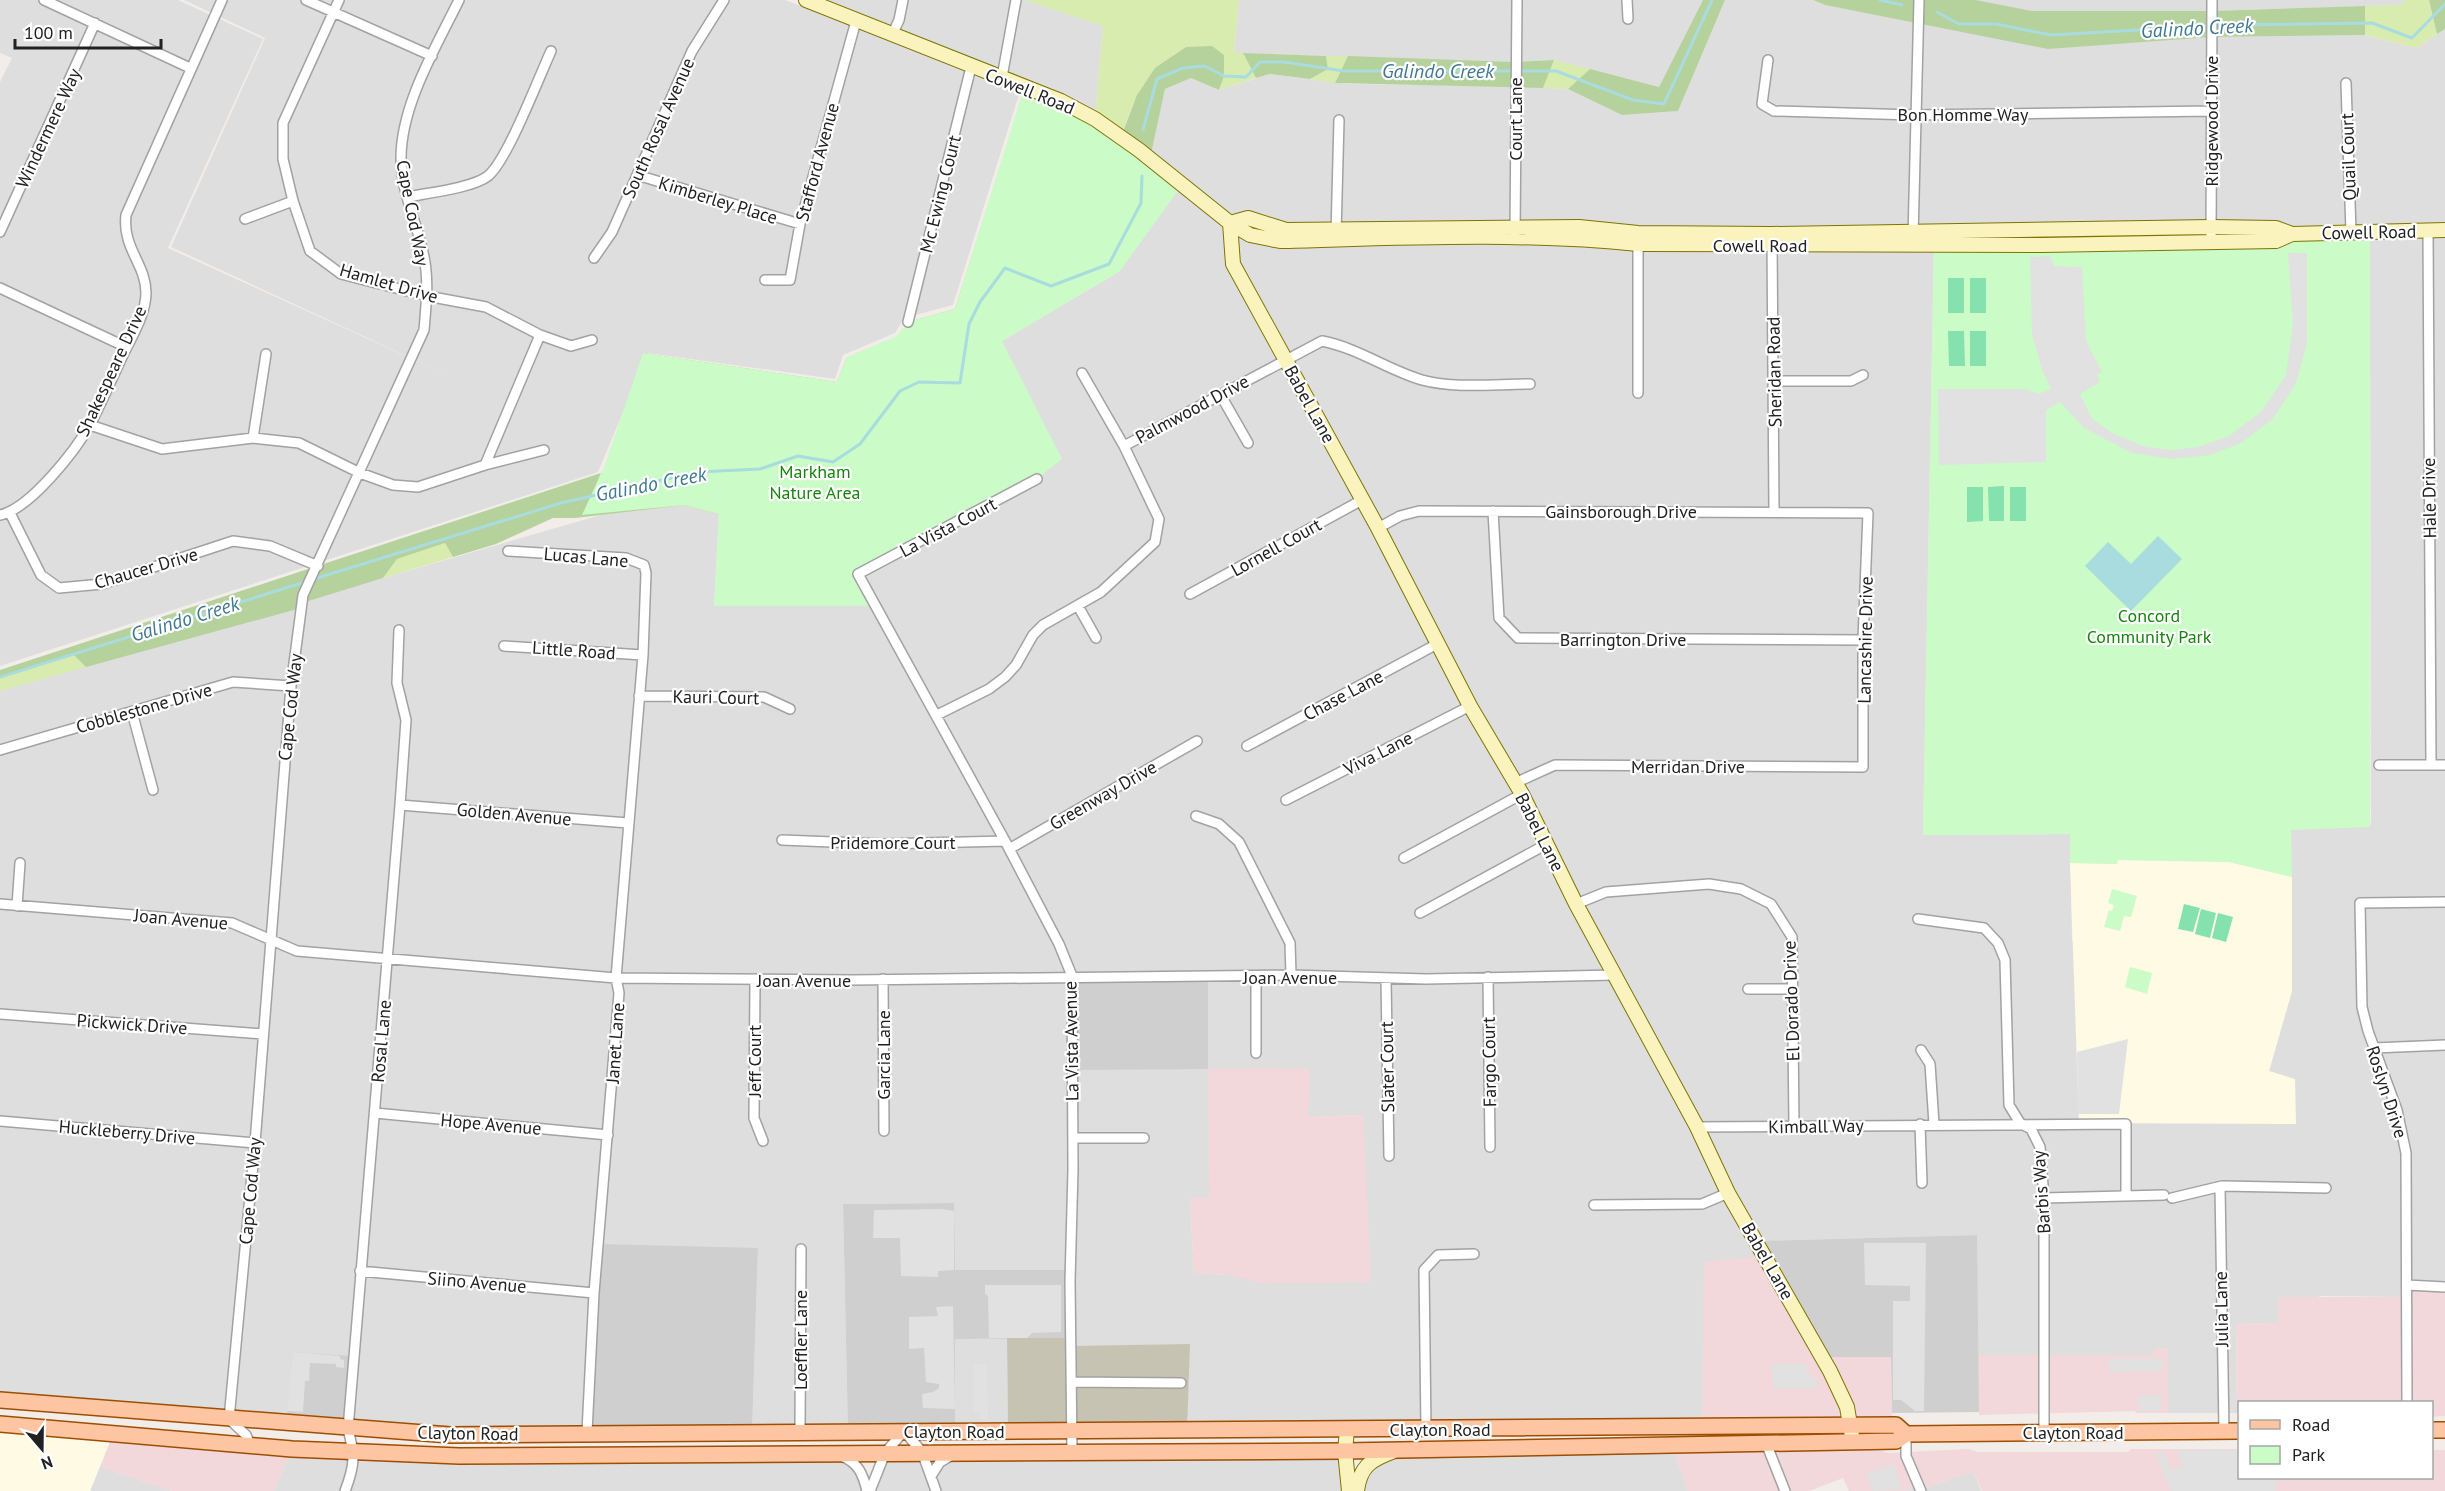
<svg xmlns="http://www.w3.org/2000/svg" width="2445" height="1491" font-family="'PT Sans',sans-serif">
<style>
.residential{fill:#dfdede;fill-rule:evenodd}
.commercial{fill:#f2d7db}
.education{fill:#fffae3}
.religious{fill:#cfcfcf}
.construction{fill:#c7c3b3}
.grass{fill:#d7ecae}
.forest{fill:#b5d19c}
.park{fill:#cbfbc6}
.pitch{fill:#85e1ae}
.parking{fill:#e1e1e1}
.water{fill:#a8dcdf}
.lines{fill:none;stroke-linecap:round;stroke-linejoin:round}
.stream{stroke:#a8dcdf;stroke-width:3}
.street-casing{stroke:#a2a2a2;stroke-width:12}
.secondary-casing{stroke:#7d7503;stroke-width:16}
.primary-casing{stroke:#9e4e00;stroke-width:18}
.street{stroke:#fff;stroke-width:9}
.secondary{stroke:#fbf3bd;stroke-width:14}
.primary{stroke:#fdc5a1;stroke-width:15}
.labels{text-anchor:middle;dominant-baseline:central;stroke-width:4.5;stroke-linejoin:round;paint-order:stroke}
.street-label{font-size:18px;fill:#212121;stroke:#fff}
.park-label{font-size:18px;fill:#15840a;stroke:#fff}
.water-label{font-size:20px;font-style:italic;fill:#3f7893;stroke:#fff}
</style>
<rect width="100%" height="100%" fill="#f2ede8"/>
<path class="residential" d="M0 0H178L263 39 168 248 454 378 171 247 265 38 184 0H785L1021 88 953 305 904 318 895 333 843 355 835 379 648 353 598 472 0 666V82L12 58 0 53Z
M806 0H1025L1103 26 1095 119Z
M1239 0H1703L1659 87 1554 60 1515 62 1234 53Z
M1725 0H1813L1825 5 1917 22 2211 37 2364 35 2416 48 2445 29V1287L2407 1297 2320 1296 2277 1323 2236 1324 2237 1413H2168V1349L2156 1348 2152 1355H1978L1976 1235 1756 1241 1763 1256 1702 1427 1187 1431 1188 1417 954 1270V1203L843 1204 848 1432H752L758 1248 587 1432 348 1429 293 1353 286 1424 0 1400V689L611 512 685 505 719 514 714 606H875L858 574 1002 341 1120 271 1150 159 1165 89 1191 78 1219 90 1270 74 1347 84 1515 86 1568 89 1622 115 1678 111ZM1231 223 1336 230 2370 232 2371 823 2291 830 2292 991 2269 1071 2072 941 2070 834 1923 835 1934 243 1250 235ZM1362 1115 1228 1275 1194 1273 1190 1199 1209 1198 1308 1117Z
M1976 0H2406L2401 5 2212 11H2032Z
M1007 1338 1008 1431H955L954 1339Z
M1672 1445 1688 1491H1357L1362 1468 1397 1450Z
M292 1449 833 1454 855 1463 867 1491H274Z
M1345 1451 1349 1491H870L885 1453 922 1452 930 1475 945 1457Z
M100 1467 172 1491H90Z
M1973 1471 1981 1491H1904L1918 1486 1921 1490Z"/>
<path class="commercial" d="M1310 1068 1308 1117 1363 1115 1371 1282 1262 1283 1228 1275 1194 1273 1190 1198H1209L1208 1069Z
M1763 1256 1891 1357 1892 1425 1702 1427 1704 1262Z
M2407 1280 2445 1286V1416L2432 1417V1402H2240L2239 1413H2237L2236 1324 2277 1323 2279 1297H2407Z
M2156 1348 2168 1349V1413H2136L2135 1411 1979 1415 1978 1355H2152Z
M113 1434 292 1449 274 1491H172L100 1467Z
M1852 1442 1888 1453 1968 1449 1978 1452H2128L2131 1449H2239L2240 1478H2432V1450H2445V1491H1982L1973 1471 1921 1490 1918 1486 1904 1491H1849L1843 1478 1809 1491H1688L1672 1445Z"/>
<path class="education" d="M2117 860 2229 862 2292 877V991L2269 1071 2295 1079 2296 1124 2079 1123 2070 863 2117 864Z
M0 1424 113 1434 90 1491H0Z"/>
<path class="religious" d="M1072 976 1208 978V1069L1072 1070Z
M954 1203 955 1270H1070V1338L955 1339V1431L848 1432 843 1204Z
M1977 1235 1979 1412 1892 1413 1891 1357H1822L1755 1241Z
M599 1244 758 1248 752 1432H587Z
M293 1352 353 1356 348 1429 286 1424Z"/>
<path class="construction" d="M1007 1338H1070L1071 1346 1190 1344 1187 1431H1008Z"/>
<path class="grass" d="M1025 0H1239L1234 52 1243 53 1256 78 1219 90 1224 76 1186 47C1142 77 1139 88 1121 137L1095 119 1103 26Z
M2406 0H2429L2437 34 2416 48 2365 35V6L2401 5Z
M1326 56H1348L1335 83 1310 79 1328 69Z
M1554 60 1590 69 1568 89 1543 88Z
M445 543 453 557 383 578 397 559Z
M73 654 86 667 0 691V677Z"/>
<path class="forest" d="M1703 0H1725L1678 111 1622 115 1568 89 1590 69 1659 87Z
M1813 0H1976L2032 11H2212L2365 6V35L2211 37 2048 49 1825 5Z
M2429 0H2445V29L2437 34Z
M1212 46 1224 55V76L1219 90 1191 78 1165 89 1150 159 1120 271 1005 314 719 514 685 505 575 518H553L496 544 453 557 445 543 397 559 383 578 302 603 301 608 86 667 73 654 0 677V670L601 473 596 485 627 487 643 353 837 382 847 357 838 428 908 322 955 309 1016 117 1121 137 1137 95 1155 68 1186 47Z
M1243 53 1326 56 1328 69 1310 79 1270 74 1256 78Z
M1348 56 1515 62 1554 60 1543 88 1335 83Z"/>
<path class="park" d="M1025 85 1061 101 1182 185 1120 271 1002 341 1062 459 1037 479 859 574 876 606H714L719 514 685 505 582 515 605 465 643 353 837 382 847 357 897 336 908 322 955 309Z
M2370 232V827L2291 830 2292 877 2229 862 2118 860 2117 864 2070 863V834L1923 835 1934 243Z
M2112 889 2137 896 2131 917 2124 916 2120 931 2104 927 2109 910 2112 911 2114 905 2108 903Z
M2130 967 2152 973 2147 994 2125 987Z"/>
<path class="pitch" d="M1948 278H1964V313H1948Z
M1970 278H1986V313H1970Z
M1948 331H1964L1965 366H1949Z
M1970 331H1986V366H1970Z
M2004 486V521H1989L1988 487Z
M1967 487H1983V521L1967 522Z
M2010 487H2026V521H2010Z
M2184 904 2200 908 2193 932 2178 929Z
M2201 909 2216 913 2210 938 2195 934Z
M2218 913 2233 917 2226 942 2212 938Z"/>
<path class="parking" d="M2288 253H2307V343L2296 383 2273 419 2241 443 2210 455 2173 459 2132 453 2084 428 2060 402 2046 410V462L1939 465 1938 389H2025L2039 394 2051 389 2042 370 2032 334 2030 257 2050 256 2054 266 2082 267 2086 341 2102 372 2097 374 2100 382 2080 394 2092 419 2114 434 2143 446 2170 450 2198 447 2229 436 2261 412 2286 375 2293 325Z
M2128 1039 2119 1114H2078L2077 1052Z
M942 1209 954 1211V1270L938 1271V1277L901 1276 900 1238H873L874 1210Z
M1864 1243H1926L1924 1411H1915L1901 1400H1893V1301H1910V1286L1865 1285Z
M985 1285H1061V1332L1032 1333 1027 1338H989L988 1296 985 1294Z
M953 1306 955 1409 923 1408 922 1394 933 1392 939 1388V1384L926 1382 924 1348 909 1349V1317L938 1316 936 1307Z
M293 1352 340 1356V1359L344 1360V1368L336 1367V1364L310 1363 309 1381H305L303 1412 287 1411Z
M2109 1359H2162V1371L2109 1372Z
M974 1364H987L988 1419H980V1412L974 1411Z
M1772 1364H1806L1807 1371 1817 1381V1388H1773Z
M2138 1395H2161V1411H2138Z
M2177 1450H2239L2240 1478H2277L2275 1491H2171L2156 1455 2163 1451 2171 1469 2182 1467Z
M1893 1464 1902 1489 1873 1491 1866 1474Z"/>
<path class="water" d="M2158 536 2182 559 2131 611 2085 566 2108 542 2131 564Z"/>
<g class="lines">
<path class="stream" d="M1880 0 1902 5
M1937 12 1959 24H1996L2051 35 2224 25 2372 23 2412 38 2445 4
M1143 130 1157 79 1183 68 1205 66 1224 76 1246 77 1260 62H1284L1344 71H1556L1633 100 1664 104 1712 0
M314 579 561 503 698 472 760 469 798 456 833 462 860 444 900 391 919 382 960 383 969 324 980 302 1005 268 1051 286 1109 264 1141 203 1142 176
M0 677 308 581"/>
<g class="street-casing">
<path id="street" d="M44 0 190 68
M306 0 432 56
M339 0 283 123V159L293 201 310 251 341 274 427 296 486 307 540 335 571 346 592 340
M1627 0 1628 19
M892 35 899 20 903 0
M1768 60 1762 104 1774 111 1914 115 2211 111
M1002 77 1016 0
M2346 83 2351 232
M637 175 800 224
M407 197C427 193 473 188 488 176 507 161 539 77 551 51
M245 219 293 201
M2428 231 2431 765
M0 232 95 23
M1515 233 1517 0
M1336 234 1339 120
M1913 237 1919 0
M1772 239 1774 511
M2211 242 2212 0
M594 258 612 232 692 51 724 0
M765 280H790L800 224 856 21
M0 288 126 347
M908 322 971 67
M1082 373 1124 446
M1774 381H1851L1863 375
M1638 393V239
M1220 394 1248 443
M90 425 162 449 253 438 299 443 360 473 393 485 418 487 485 465 540 335
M253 438 266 354
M485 465 544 450
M1037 479 858 574 1005 841 1059 944 1072 976 1073 1170 1070 1281 1072 1452
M1493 511 1499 618 1518 638 1863 640
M10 513 41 575 59 588 102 584 233 541 270 546 318 566
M0 515C30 509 76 450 91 423 102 401 112 379 122 357 131 338 146 314 146 293 146 264 122 248 126 215L222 0
M1378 528 1400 516 1419 511 1868 513 1863 640V767L1555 765 1515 783
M508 551 626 558 644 565 646 573 643 655 616 978 619 993 594 1293 587 1432
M1190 594 1362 500
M1078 606 1096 638
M504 646 643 655
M639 696 764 697 790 709
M132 712 153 790
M937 715 989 689 1005 677 1016 665 1033 635 1043 625 1101 592 1155 542 1159 519 1124 446 1322 341C1358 348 1388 370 1422 380 1456 389 1495 384 1530 384
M1247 746 1439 643
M0 750 233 682 291 686
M2379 765H2445
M1286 800 1470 706
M400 805 628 823
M1196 816 1219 824 1239 842 1290 943 1291 975
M782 840 883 844 1005 841
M1009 849 1197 741
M1404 858 1522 794
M0 904 232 923 297 951 616 978 853 980 1291 975 1426 979 1615 975
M1576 904 1606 892 1709 884 1741 889 1771 904 1792 937 1794 1126
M17 906 20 863
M1420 913 1547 844
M1918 919 1984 928 1998 943 2005 960 2009 1105 2020 1123 2031 1129 2040 1147 2044 1198V1432
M1488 977 1490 1147
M755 979 754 1118 763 1141
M883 979 884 1131
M1386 979 1389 1156
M1748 989H1793
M0 1014 263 1034
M2374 1048 2445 1045
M1921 1050 1930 1064 1934 1124
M1256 1053V976
M375 1113 608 1135
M0 1121 255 1143
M1920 1124 1922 1183
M1697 1127 2126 1124V1196
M1073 1138H1144
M2220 1187 2224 1431
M2044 1198 2164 1195
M2172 1198 2222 1186 2326 1188
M1594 1205 1702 1204 1728 1193
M360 1271 594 1293
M2407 1285 2445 1287
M1071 1382 1181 1383
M2407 1402 2406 1153 2397 1110 2368 1031 2362 1007 2360 903 2445 902
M1426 1429 1424 1270 1438 1255 1474 1254
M800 1432 801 1249
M1906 1434V1456L1921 1491
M1766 1443 1785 1491
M250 1445 246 1435 229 1419 255 1143 291 686 303 595 424 330C426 306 429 281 424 257 418 224 401 193 401 158 401 105 436 47 459 0
M841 1456C858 1462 863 1474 867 1491
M931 1476 940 1462 952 1455
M345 1491C355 1465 355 1456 348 1429L400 805 406 720 397 683 399 630
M870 1491 885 1453 904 1431 922 1452 936 1491"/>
</g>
<g class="secondary-casing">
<path id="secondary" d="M806 0 1061 101 1095 119 1139 150 1230 223 1250 235 1280 241C1398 238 1520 232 1638 244L2042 245 2276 241 2292 234 2445 230
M1230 223 1233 264 1378 528 1470 706 1522 794 1576 904 1697 1127 1728 1193 1830 1371 1847 1407 1852 1436
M1230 223 1248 218 1286 230 1579 227 1638 233 1771 234 2211 227 2276 228 2292 234
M1347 1430 1345 1451 1349 1491
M1357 1491C1360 1467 1370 1460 1392 1452"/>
</g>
<g class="primary-casing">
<path id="primary" d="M0 1400 450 1435 1896 1425 1906 1434
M0 1424 292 1449 459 1456 1345 1451 1896 1441 1906 1434 2240 1431
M2432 1430H2445"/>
</g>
<use href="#street" class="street"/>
<use href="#secondary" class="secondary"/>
<use href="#primary" class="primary"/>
</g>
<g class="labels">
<g class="street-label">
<text transform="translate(1030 91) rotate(22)">Cowell Road</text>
<text x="1963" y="114">Bon Homme Way</text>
<text transform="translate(1515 119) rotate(-90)">Court Lane</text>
<text transform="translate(2211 121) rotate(-90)">Ridgewood Drive</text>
<text transform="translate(48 128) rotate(-65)">Windermere Way</text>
<text transform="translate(658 128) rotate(-66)">South Rosal Avenue</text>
<text transform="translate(2348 157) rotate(-92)">Quail Court</text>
<text transform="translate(817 162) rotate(-75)">Stafford Avenue</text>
<text transform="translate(940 194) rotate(-76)">Mc Ewing Court</text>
<text transform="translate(718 200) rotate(17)">Kimberley Place</text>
<text transform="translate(413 213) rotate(79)">Cape Cod Way</text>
<text transform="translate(2369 232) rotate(-1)">Cowell Road</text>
<text x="1760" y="245">Cowell Road</text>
<text transform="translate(389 283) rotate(16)">Hamlet Drive</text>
<text transform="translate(111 371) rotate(-65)">Shakespeare Drive</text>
<text transform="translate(1774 372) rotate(-91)">Sheridan Road</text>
<text transform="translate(1310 404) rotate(61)">Babel Lane</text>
<text transform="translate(1192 409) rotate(-28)">Palmwood Drive</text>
<text transform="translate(2429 498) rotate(-91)">Hale Drive</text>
<text x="1621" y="511">Gainsborough Drive</text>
<text transform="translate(948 527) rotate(-28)">La Vista Court</text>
<text transform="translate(1276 547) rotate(-29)">Lornell Court</text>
<text transform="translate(586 557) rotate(5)">Lucas Lane</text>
<text transform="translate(146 568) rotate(-16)">Chaucer Drive</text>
<text x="1623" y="639">Barrington Drive</text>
<text transform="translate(1865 640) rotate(-89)">Lancashire Drive</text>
<text transform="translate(574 650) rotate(4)">Little Road</text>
<text transform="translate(1343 695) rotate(-28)">Chase Lane</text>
<text transform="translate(716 697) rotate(1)">Kauri Court</text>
<text transform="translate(290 707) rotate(-84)">Cape Cod Way</text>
<text transform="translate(144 708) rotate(-16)">Cobblestone Drive</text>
<text transform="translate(1378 753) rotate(-27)">Viva Lane</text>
<text x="1688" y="766">Merridan Drive</text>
<text transform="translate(1103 795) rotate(-30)">Greenway Drive</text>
<text transform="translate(514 814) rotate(5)">Golden Avenue</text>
<text transform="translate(1540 832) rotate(63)">Babel Lane</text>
<text x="893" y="842">Pridemore Court</text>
<text transform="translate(181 919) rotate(5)">Joan Avenue</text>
<text x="1290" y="977">Joan Avenue</text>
<text x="804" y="980">Joan Avenue</text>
<text transform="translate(1791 1001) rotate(-92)">El Dorado Drive</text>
<text transform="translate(132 1024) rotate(4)">Pickwick Drive</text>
<text transform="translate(381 1041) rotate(-85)">Rosal Lane</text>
<text transform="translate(1071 1041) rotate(-91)">La Vista Avenue</text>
<text transform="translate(615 1043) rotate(-86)">Janet Lane</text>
<text transform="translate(883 1055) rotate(-90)">Garcia Lane</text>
<text transform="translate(754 1061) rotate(-90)">Jeff Court</text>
<text transform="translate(1489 1062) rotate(-91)">Fargo Court</text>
<text transform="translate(1387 1067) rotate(-91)">Slater Court</text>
<text transform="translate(2387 1092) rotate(72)">Roslyn Drive</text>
<text transform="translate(491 1124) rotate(5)">Hope Avenue</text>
<text transform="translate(1816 1126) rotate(-1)">Kimball Way</text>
<text transform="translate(127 1132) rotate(5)">Huckleberry Drive</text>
<text transform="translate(250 1191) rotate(-85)">Cape Cod Way</text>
<text transform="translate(2041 1192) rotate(-94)">Barbis Way</text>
<text transform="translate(1768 1261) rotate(60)">Babel Lane</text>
<text transform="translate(477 1282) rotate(5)">Siino Avenue</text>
<text transform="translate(2221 1309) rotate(-91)">Julia Lane</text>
<text transform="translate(800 1340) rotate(-90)">Loeffler Lane</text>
<text x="1440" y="1429">Clayton Road</text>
<text x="954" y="1431">Clayton Road</text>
<text x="2073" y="1432">Clayton Road</text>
<text transform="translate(468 1433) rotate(1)">Clayton Road</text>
</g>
<g class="park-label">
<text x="815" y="471">Markham<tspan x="815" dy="21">Nature Area</tspan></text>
<text x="2149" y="615">Concord<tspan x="2149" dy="21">Community Park</tspan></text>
</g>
<g class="water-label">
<text transform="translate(2197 28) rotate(-3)">Galindo Creek</text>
<text x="1438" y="71">Galindo Creek</text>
<text transform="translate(651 484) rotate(-11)">Galindo Creek</text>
<text transform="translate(185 619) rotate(-17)">Galindo Creek</text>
</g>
</g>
<rect x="2238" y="1401" width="195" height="78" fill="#ffffff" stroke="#a6a6a6" stroke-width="1.5"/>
<rect x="2250" y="1420" width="30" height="9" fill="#fdc5a1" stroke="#a6a6a6" stroke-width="1.5"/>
<text x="2292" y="1431" font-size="18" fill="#212121">Road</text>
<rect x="2250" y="1446" width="30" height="18" fill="#cbfbc6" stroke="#a6a6a6" stroke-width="1.5"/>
<text x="2292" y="1461" font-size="18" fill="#212121">Park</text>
<g transform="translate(42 1449) rotate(160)" stroke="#ffffff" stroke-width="4.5" paint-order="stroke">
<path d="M0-4.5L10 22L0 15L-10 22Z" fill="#212121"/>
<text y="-9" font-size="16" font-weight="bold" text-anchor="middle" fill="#212121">N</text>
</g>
<path d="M15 39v9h146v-9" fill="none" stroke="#212121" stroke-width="3"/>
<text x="24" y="39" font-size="18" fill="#212121" stroke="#ffffff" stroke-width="4.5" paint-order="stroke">100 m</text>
</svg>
